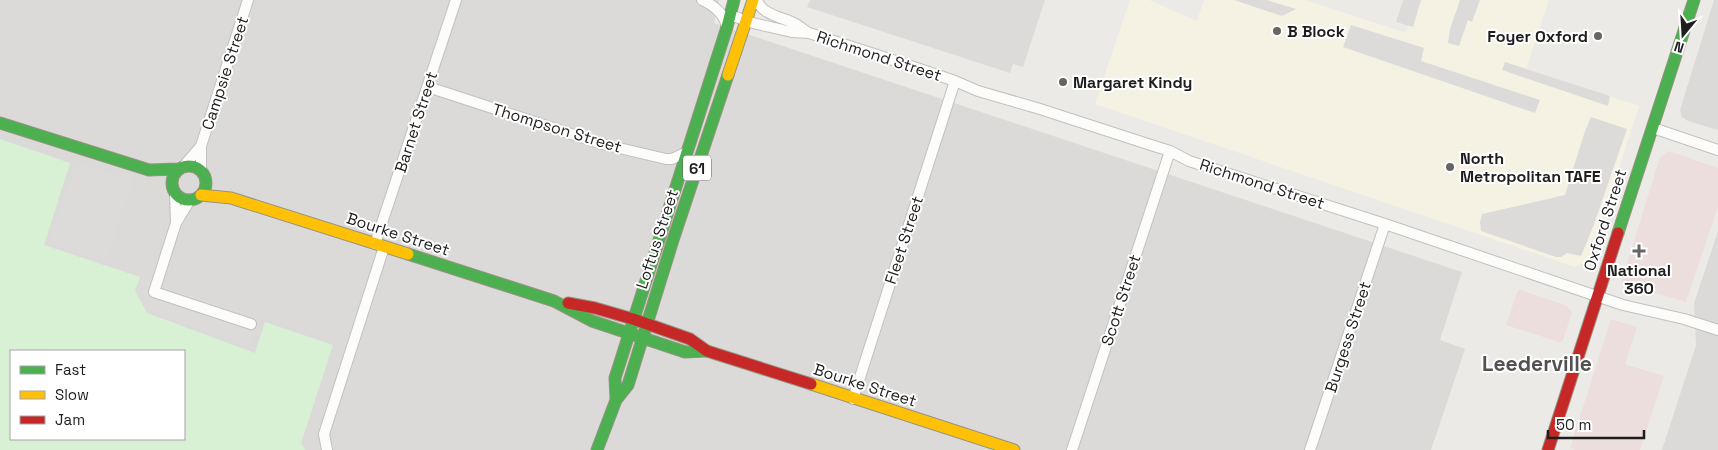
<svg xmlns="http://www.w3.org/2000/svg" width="1718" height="450" font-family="'Space Grotesk',sans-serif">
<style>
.residential{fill:#dbdad8;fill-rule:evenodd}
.commercial{fill:#eddede}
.education{fill:#f5f2e3}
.park{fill:#d8f1d4;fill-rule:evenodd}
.parking{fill:#dcdbda}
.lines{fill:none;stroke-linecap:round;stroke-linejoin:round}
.street-casing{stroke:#c2c1bf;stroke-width:12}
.fast-casing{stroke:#969480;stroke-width:13}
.slow-casing{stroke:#969480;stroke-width:13}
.jam-casing{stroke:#969480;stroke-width:13}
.street{stroke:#fcfcfb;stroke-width:10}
.fast{stroke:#4caf50;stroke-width:11}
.slow{stroke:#ffc107;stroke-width:11}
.jam{stroke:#c62828;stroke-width:11}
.poi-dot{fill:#666564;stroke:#fff;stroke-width:2}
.labels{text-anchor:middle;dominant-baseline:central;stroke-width:4;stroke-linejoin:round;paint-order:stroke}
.shield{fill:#fff;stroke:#626262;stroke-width:1}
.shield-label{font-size:15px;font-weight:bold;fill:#1e1e1e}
.poi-label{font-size:16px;font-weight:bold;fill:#1e1e1e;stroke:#fff;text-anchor:start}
.street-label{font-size:16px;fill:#1e1e1e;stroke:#fff}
.district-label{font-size:21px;font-weight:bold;fill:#515151;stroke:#fff}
</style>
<rect width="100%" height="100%" fill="#eceae7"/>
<path class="residential" d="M0 0H719L714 23 1462 272 1440 340 1465 349 1431 450H0ZM11 351H184V439H11Z
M1714 0H1718V130L1688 121 1682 117 1680 110Z
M1718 231V450H1662L1696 345 1694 303Z"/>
<path class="commercial" d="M1669 151 1718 168V207L1686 302 1621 283 1660 157Z
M1518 289 1567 306 1572 313 1562 343 1506 325Z
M1611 319 1637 327 1625 364 1664 376 1640 450H1576L1570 448Z"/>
<path class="education" d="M1130 0H1149L1197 21 1204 0H1305L1406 33 1417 0H1549L1526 69 1639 106 1589 260 1575 267 1095 104Z"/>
<path class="park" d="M0 139 70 163 44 245 140 277 135 291 147 313 255 353 265 322 333 345 301 443 305 450H0ZM11 351H184V439H11Z"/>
<path class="parking" d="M810 0H1045L1023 67 1013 64 1010 73 807 7Z
M1234 0H1267L1296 9 1282 16Z
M1403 0H1421L1413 27 1396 22Z
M1460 0H1480L1472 22 1468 20 1459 46 1448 43 1450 29Z
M1351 25 1424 48 1421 61 1540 100 1535 113 1343 47Z
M1505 62 1610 96 1608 106 1502 70Z
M1591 117 1627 129 1593 227 1581 256 1567 253 1561 257H1556L1481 231 1480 222 1482 214 1565 195 1584 134Z
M75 162 133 179 106 261 48 244Z
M141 281 258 316 248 349 147 310 136 292Z"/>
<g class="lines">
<g class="street-casing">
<path id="street" d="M702 0C715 6 723 13 727 26
M757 0C762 15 782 17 794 23 799 26 803 29 807 32
M730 15 753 23 792 32 809 33 902 63 955 81 978 91 1040 109 1154 146 1170 151 1189 161 1385 224 1623 305 1684 319 1718 330
M428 87 602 144 666 159H672L687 152
M1653 128 1718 150
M183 167 201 146
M201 171V146L248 0
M175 194 176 222
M190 200 176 223 154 292 251 324
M375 244 456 0
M853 399 955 81
M327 450 324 434 384 247
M1072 450 1170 151
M1310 450 1385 224"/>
</g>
<g class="fast-casing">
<path id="fast" d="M0 123 149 170 178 169
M172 183a17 17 0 1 1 34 0a17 17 0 1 1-34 0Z
M1618 233 1694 0
M408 254 554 301 592 321 685 352 707 351
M616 400 615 378 727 27 734 0
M597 450 616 400 628 385 673 240 728 75"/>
</g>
<g class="slow-casing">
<path id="slow" d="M728 75 753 0
M201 195 231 198 408 254
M811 384 1014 450"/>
</g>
<g class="jam-casing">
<path id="jam" d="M568 303 595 308 633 319 690 339 707 351 811 384
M1548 450 1618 233"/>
</g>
<use href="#street" class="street"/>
<use href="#fast" class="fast"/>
<use href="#slow" class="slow"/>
<use href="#jam" class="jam"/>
</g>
<g class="poi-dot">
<circle cx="1277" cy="31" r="5"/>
<circle cx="1598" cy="36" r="5"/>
<circle cx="1063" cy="82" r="5"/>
<circle cx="1450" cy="167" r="5"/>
<path d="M1636.5 243.5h5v5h5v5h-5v5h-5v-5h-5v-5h5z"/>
</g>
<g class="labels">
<rect class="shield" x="683" y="155.5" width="28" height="25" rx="4"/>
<g class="shield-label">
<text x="697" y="168">61</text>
</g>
<g class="poi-label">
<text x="1287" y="31">B Block</text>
<text x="1588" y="36" text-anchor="end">Foyer Oxford</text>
<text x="1073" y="82">Margaret Kindy</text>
<text x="1460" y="158">North<tspan x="1460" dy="18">Metropolitan TAFE</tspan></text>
<text x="1639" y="270" text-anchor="middle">National<tspan x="1639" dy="18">360</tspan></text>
</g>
<g class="street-label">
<text transform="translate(879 56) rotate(18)">Richmond Street</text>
<text transform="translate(225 73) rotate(-72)">Campsie Street</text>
<text transform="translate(416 122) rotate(-72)">Barnet Street</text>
<text transform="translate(557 128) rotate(17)">Thompson Street</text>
<text transform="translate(1262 184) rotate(18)">Richmond Street</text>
<text transform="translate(1605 220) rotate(-72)">Oxford Street</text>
<text transform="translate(398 234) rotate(18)">Bourke Street</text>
<text transform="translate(657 239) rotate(-72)">Loftus Street</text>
<text transform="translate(904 240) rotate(-72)">Fleet Street</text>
<text transform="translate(1121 300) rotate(-72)">Scott Street</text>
<text transform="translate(1348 337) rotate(-72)">Burgess Street</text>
<text transform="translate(865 385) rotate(18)">Bourke Street</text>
</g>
<g class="district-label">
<text x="1537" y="363">Leederville</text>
</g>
</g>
<rect x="10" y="350" width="175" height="90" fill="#ffffff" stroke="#a5a5a5"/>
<rect x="20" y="366" width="25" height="8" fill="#4caf50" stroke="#a5a5a5"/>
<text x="55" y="375" font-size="15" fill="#1e1e1e">Fast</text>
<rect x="20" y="391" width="25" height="8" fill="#ffc107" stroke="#a5a5a5"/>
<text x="55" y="400" font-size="15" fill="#1e1e1e">Slow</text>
<rect x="20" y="416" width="25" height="8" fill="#c62828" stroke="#a5a5a5"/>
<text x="55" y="425" font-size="15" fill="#1e1e1e">Jam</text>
<g transform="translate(1683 35) rotate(198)" stroke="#ffffff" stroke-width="4" paint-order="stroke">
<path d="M0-4L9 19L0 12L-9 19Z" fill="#1e1e1e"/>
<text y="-8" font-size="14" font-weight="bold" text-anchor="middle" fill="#1e1e1e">N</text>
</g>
<path d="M1548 430v8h96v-8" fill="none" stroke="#1e1e1e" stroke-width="2.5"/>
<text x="1556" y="430" font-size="15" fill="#1e1e1e" stroke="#ffffff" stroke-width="4" paint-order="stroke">50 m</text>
</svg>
